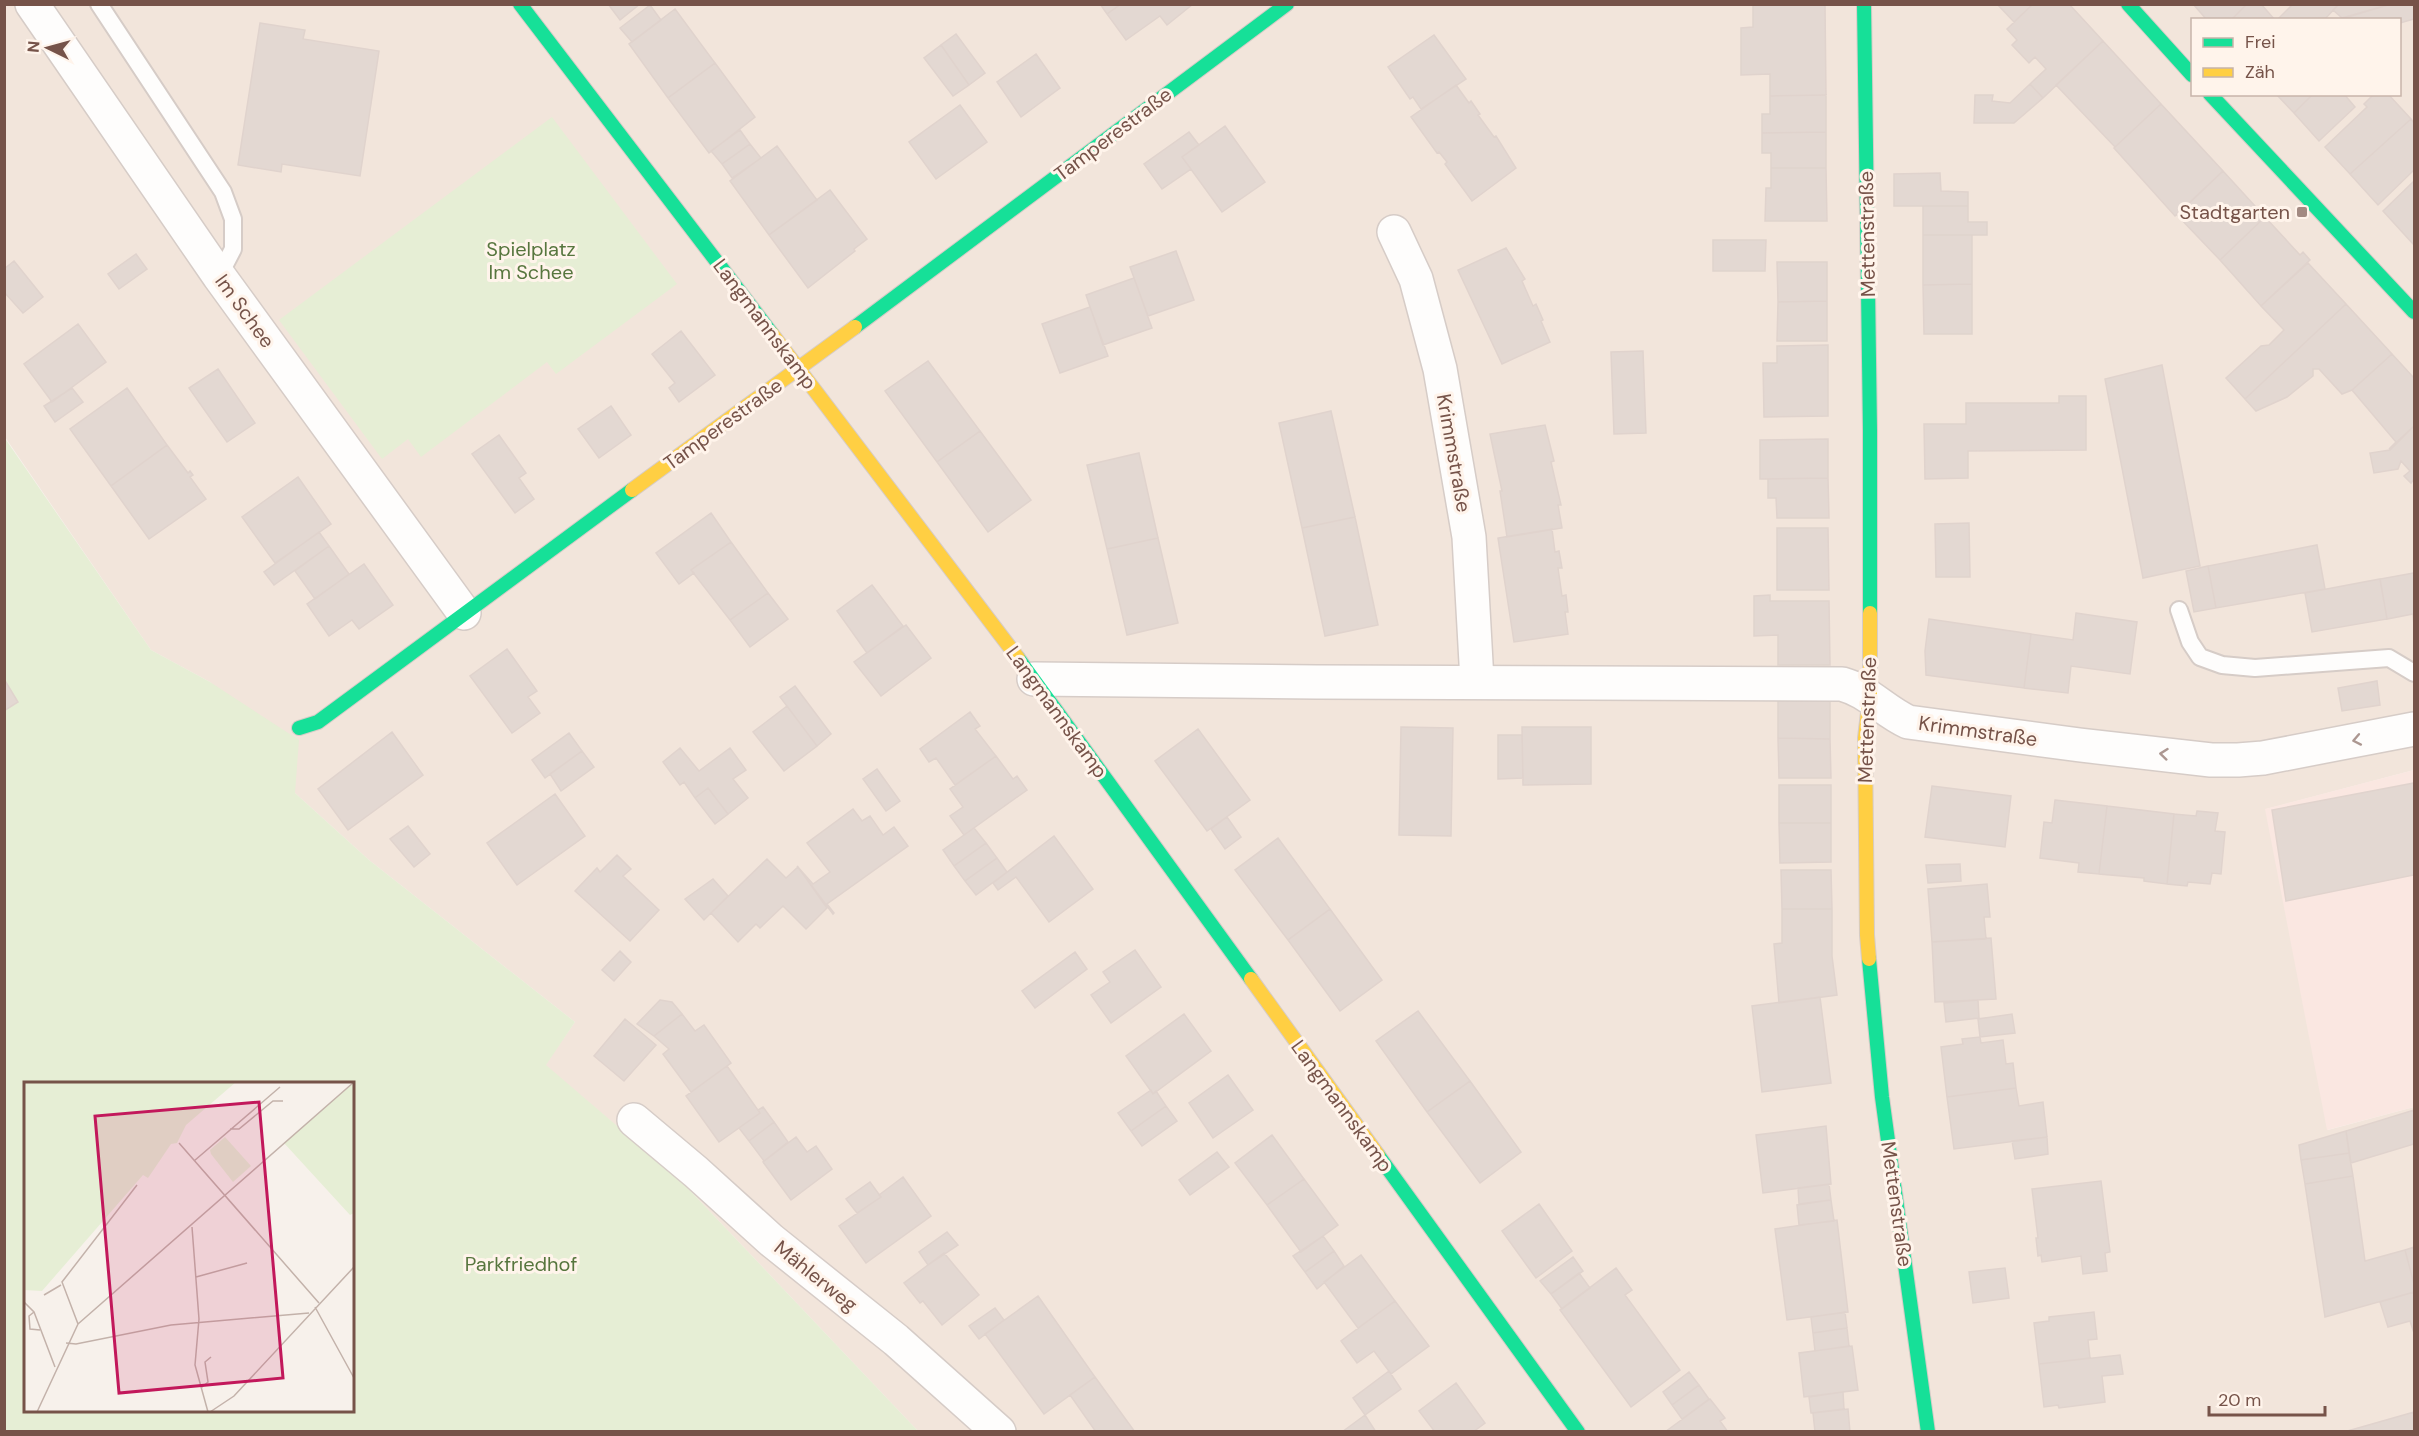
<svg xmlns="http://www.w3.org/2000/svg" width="2419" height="1436" font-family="'DM Sans',sans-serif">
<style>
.residential{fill:#f2e5db;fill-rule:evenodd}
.commercial{fill:#fae7e1}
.green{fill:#e6eed5;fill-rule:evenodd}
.building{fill:#e3d8d2;stroke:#e0d3cd;stroke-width:1.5}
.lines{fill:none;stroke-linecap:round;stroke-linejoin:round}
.lane-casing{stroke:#d6ccc7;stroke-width:20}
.street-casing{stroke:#d6ccc7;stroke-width:36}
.fast-casing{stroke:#d6ccc7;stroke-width:16}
.slow-casing{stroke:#d6ccc7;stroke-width:16}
.lane{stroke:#fefdfc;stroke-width:16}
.street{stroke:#fefdfc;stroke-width:33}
.fast{stroke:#16e098;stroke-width:14}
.slow{stroke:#ffcf43;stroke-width:14}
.oneway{stroke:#ac9791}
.poi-dot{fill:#a38a82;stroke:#fff4eb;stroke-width:2}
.labels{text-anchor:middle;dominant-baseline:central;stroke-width:6;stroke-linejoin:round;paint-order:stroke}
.street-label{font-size:20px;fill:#765349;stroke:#fff4eb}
.poi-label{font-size:20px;fill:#765349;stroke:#fff4eb;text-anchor:end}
.park-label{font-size:20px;fill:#57763e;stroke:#fff4eb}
.inset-road{fill:none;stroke:#c3b2aa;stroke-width:1.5}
.view{fill:#c2185b;fill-opacity:0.15;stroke:#c2185b;stroke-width:3}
.inset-edge{fill:none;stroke:#765349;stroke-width:3}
</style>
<rect width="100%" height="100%" fill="#f7f1eb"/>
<path class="residential" d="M4 5H2414V770L2266 809 2328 1130 2414 1107V1431H918L679 1179 545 1065 575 1022 369 860 295 793 210 682 151 650 5 437ZM2192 20H2400V94H2192Z"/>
<path class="commercial" d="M2414 770V1107L2327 1130 2265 809Z"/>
<path class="green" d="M552 117 677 284 556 374 547 362 421 457 408 439 382 459 279 320Z
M4 437 151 650 210 682 299 740 295 793 369 860 575 1022 546 1065 679 1179 918 1431H5ZM26 1084H352V1410H26Z"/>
<path class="building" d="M608 4H640L620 20Z
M1100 4H1121L1107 14Z
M1121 4H1193L1167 25 1160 16 1126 40 1107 14Z
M1825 4 1826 95 1770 96V74L1741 75V28L1753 27V5Z
M1997 4H2033L2014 22Z
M2033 4H2069L2103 41 2043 98 2030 84 2046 69 2035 57 2029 63 2012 45 2017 40 2007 29Z
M2193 4H2247L2231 20H2207Z
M2247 4H2261L2275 20H2231Z
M2293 4H2339L2324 20H2277Z
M2339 4H2391L2342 18 2333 10Z
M2391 4H2414V19L2400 23V20H2338Z
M650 5 661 20 632 42 620 28Z
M675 9 715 63 668 98 629 44Z
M260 23 305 30 303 39 379 51 360 176 282 164 281 172 238 165Z
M956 34 985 73 969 85 941 45Z
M1434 35 1466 79 1421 109 1413 97 1410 99 1388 67Z
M2103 41 2161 104 2115 147 2056 85Z
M941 45 969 85 953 96 924 58Z
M1036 54 1060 88 1021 117 997 82Z
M715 63 755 117 709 153 668 98Z
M2030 84 2043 98 2014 123H1974L1975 95H1993L1992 101 2010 103Z
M1456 85 1469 103 1471 101 1480 114 1478 115 1494 137 1496 136 1516 168 1472 201 1445 164 1447 162 1439 152 1437 153 1411 117Z
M2276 94H2313L2294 113Z
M2313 94H2344L2355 107 2319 141 2294 113Z
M2374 94H2388L2411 119 2350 174 2325 147 2367 107 2364 104Z
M1826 95V132L1762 133V114H1770V96Z
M2161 104 2223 171 2175 216 2114 148Z
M960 105 987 142 936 179 909 142Z
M2411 119 2414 123V170L2378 205 2350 174Z
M1225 126 1265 182 1222 212 1182 157Z
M740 130 750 144 722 164 711 151Z
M1189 132 1199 145 1182 157 1191 169 1162 189 1144 164Z
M1826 132V168H1771V153H1762V133Z
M750 144 761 158 732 178 722 164Z
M777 146 817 200 769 235 730 181Z
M1771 168H1826L1827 221H1765L1766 188H1771Z
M2223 171 2265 217 2220 260 2177 215Z
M1940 173 1941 191 1968 192V206H1894V174Z
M2414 181V245L2383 211Z
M830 190 867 239 854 249 855 251 808 288 769 235Z
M1923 206H1968V222H1987V235H1923Z
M2265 217 2300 255 2303 252 2310 260 2261 306 2220 260Z
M1923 235H1972V284L1923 285Z
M1713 240H1766L1765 271H1713Z
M1506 248 1525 279 1522 281 1533 306 1536 304 1543 320 1541 321 1550 342 1502 364 1458 270Z
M1176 251 1194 300 1148 316 1130 267Z
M136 254 147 269 119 289 108 274Z
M14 261 43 297 23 313 4 292V269Z
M1777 262H1827V301L1778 302Z
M2308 263 2346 304 2245 399 2226 378 2261 346 2269 345 2284 330 2261 306Z
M1134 278 1152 328 1103 345 1086 295Z
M1972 284V334H1924L1923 285Z
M1827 301V341H1777L1778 302Z
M2346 304 2392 354 2352 390 2342 394 2319 369H2313V376L2287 397 2256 411 2245 399Z
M1090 307 1108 356 1060 373 1042 324Z
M78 324 106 362 52 402 24 364Z
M681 331 715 375 679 402 669 388 675 383 652 354Z
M1828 345V416L1764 417 1763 363H1777V346Z
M1643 351 1646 433 1614 434 1611 352Z
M2392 354 2414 378V426L2389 449 2396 442 2352 390Z
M928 361 980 431 937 462 885 391Z
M2162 365 2200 566 2143 578 2105 379Z
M218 369 255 423 227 442 189 388Z
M72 388 83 402 55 422 44 406Z
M127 388 167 445 111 486 70 429Z
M2059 396H2086V450L1968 451V478L1925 479 1924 424H1966V403H2059Z
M611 406 631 435 599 458 578 429Z
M1331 411 1355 517 1302 528 1279 423Z
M1545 425 1554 461 1551 462 1561 505H1558L1562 528 1507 537 1500 491H1502L1490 434Z
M2414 426V479L2411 483 2404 476 2410 471 2401 461 2398 469 2374 473 2370 453 2390 450Z
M980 431 1031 500 988 532 937 462Z
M499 435 526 473 519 478 534 499 515 513 472 454Z
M1828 439V478L1760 479V440Z
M167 445 188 473 190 471 193 475 190 477 206 499 149 539 111 486Z
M1139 453 1158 538 1107 549 1087 465Z
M298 477 331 524 275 563 242 517Z
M1828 478 1829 518H1777L1776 498H1768V479Z
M711 513 731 542 691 570 694 573 679 584 656 553Z
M1355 517 1378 625 1325 636 1302 528Z
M1969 523 1970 577H1936L1935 524Z
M1777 528H1828L1829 590H1777Z
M1552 529 1555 552 1559 551 1562 568H1558L1562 596 1566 595 1568 612H1565L1568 634 1514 642 1498 538Z
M319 532 329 546 274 585 264 572Z
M1158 538 1178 623 1127 635 1107 549Z
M731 542 768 593 730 620 691 570Z
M2317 545 2325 589 2216 608 2208 566Z
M329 546 349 574 315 599 295 571Z
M364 564 393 605 359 629 352 620 329 636 307 604Z
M2208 566 2216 608 2194 612 2186 571Z
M2414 573V625L2413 614 2387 619 2380 579Z
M2380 579 2387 619 2312 632 2305 593Z
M872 585 903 626 867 653 837 611Z
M768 593 788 619 750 647 730 620Z
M1770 595V601H1829L1830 665H1778V635L1754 636V596Z
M2076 613 2137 622 2130 674 2071 666 2068 693 2024 688 2031 634 2073 640Z
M1929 619 2031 634 2024 688 1926 675 1925 651Z
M906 625 931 658 881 696 854 662Z
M507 649 537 691 528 697 540 713 512 733 470 676Z
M4 679 18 702 4 711Z
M2377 681 2380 705 2342 711 2338 688Z
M795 686 831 734 817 746 780 697Z
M1830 697V739L1778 738V698Z
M787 706 817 746 784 771 753 732Z
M970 712 980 726 975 729 996 756 955 785 936 758 929 762 920 749Z
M1401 727 1453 728 1451 836 1399 835Z
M1522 727H1591V784L1523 785Z
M1198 729 1250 800 1207 831 1155 761Z
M392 732 423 775 348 830 318 789Z
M569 733 582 751 545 778 532 760Z
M1498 735H1522L1523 778 1498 779Z
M1778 738 1830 739 1831 778H1779Z
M680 748 699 771 730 748 746 770 733 779 748 798 728 814 708 788 695 798 684 782 680 785 663 762Z
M582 751 594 767 561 791 550 774Z
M996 756 1013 779 1017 776 1027 790 964 835 950 816 963 807 950 789Z
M877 769 900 801 886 811 863 779Z
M2414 783V875L2286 901 2272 810Z
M1779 785H1831V823H1779Z
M1932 786 2011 796 2005 847 1925 837Z
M708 788 728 814 715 824 695 798Z
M555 794 585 836 517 885 487 843Z
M2055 800 2107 806 2099 874 2078 872 2079 863 2040 858 2044 822 2052 823Z
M2107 806 2174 814 2167 884 2144 881V878L2099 874Z
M853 809 862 821 870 816 883 835 894 827 908 846 827 904 834 913 833 914 797 866 813 884 830 872 807 843Z
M2197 811 2218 813 2215 831 2225 832 2221 874 2212 873 2210 884 2188 882 2187 886 2167 884 2174 814 2196 816Z
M1227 817 1241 837 1225 849 1211 829Z
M1779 823H1831V862L1780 863Z
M408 826 430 854 414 867 390 839Z
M974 828 986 843 954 866 943 850Z
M1054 836 1093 889 1049 922 1016 877 998 890 993 883Z
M1278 838 1330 909 1288 940 1235 870Z
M986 843 997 858 965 881 954 866Z
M617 855 631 869 623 876 659 910 630 941 575 891 597 868 600 872Z
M997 858 1007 872 976 895 965 881Z
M767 859 786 878 798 867 827 908 806 929 783 906 760 928 756 924 738 942 711 913Z
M1960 864 1961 881 1928 883 1926 865Z
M1781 870H1831L1832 909H1782Z
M713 879 728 896 704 920 685 899Z
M1987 884 1990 917H1984L1986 939 1932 942 1928 889Z
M1330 909 1382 980 1340 1011 1288 940Z
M1782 909H1832V956L1837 995 1779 1003 1774 944 1782 943Z
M1991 938 1996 999 1935 1002 1932 942Z
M1135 950 1161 987 1111 1023 1091 995 1110 982 1103 972Z
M620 951 631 962 614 981 602 970Z
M1075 952 1087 969 1035 1008 1022 991Z
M1820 997 1831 1083 1762 1092 1752 1006Z
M660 1000 672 1002 682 1014 654 1036 637 1024Z
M1978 1000 1979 1018 1946 1022 1944 1003Z
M1418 1011 1470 1081 1427 1112 1376 1041Z
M682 1014 695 1031 704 1025 731 1063 691 1092 663 1054 669 1049 654 1036Z
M1184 1014 1211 1051 1153 1094 1126 1056Z
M2012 1014 2015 1033 1980 1037 1978 1019Z
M625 1019 656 1045 624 1081 594 1056Z
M1980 1037 1981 1043 2003 1040 2006 1064 2013 1063 2016 1088 1947 1097 1941 1047 1963 1044 1962 1039Z
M727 1066 760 1113 719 1142 686 1096Z
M1228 1075 1253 1110 1213 1138 1189 1103Z
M1470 1081 1521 1152 1480 1183 1427 1112Z
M2016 1088 2019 1106 2043 1102 2047 1137 1954 1149 1947 1097Z
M1151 1090 1153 1094 1156 1091 1166 1106 1131 1131 1118 1113Z
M1166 1106 1177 1121 1142 1146 1131 1131Z
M763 1107 774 1122 749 1141 739 1128 760 1113 758 1110Z
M2414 1110V1144L2351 1163 2346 1131Z
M774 1122 788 1142 764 1161 749 1141Z
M1826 1126 1831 1184 1763 1193 1756 1135Z
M2346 1131 2349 1153 2301 1160 2299 1145Z
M1272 1135 1304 1179 1267 1205 1235 1163Z
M796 1137 807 1152 816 1146 832 1169 791 1200 763 1162Z
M2047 1137 2048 1154 2015 1159 2012 1141Z
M1217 1152 1229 1167 1190 1195 1179 1180Z
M2349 1153 2353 1176 2305 1184 2301 1160Z
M2353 1176 2365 1261 2405 1250 2414 1284V1292L2325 1317 2305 1184Z
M903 1177 931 1216 866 1263 839 1226 881 1197 879 1195Z
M1304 1179 1338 1225 1301 1252 1267 1205Z
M2101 1181 2110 1252 2105 1253 2107 1271 2083 1274 2081 1256 2042 1262 2041 1255 2038 1256 2036 1238H2038L2032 1189Z
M870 1182 881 1197 857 1213 846 1199Z
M1829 1184 1831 1200 1799 1204 1798 1188Z
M1831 1200 1834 1221 1799 1225 1797 1205Z
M1539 1204 1572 1251 1536 1278 1502 1231Z
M1837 1220 1848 1312 1787 1320 1775 1229Z
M947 1232 958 1245 928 1265 919 1252Z
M1323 1236 1334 1251 1305 1272 1293 1256Z
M2414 1247V1284L2405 1250Z
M1334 1251 1344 1266 1317 1289 1305 1272Z
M944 1253 979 1295 942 1325 923 1301 920 1303 904 1283Z
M1361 1255 1395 1301 1358 1328 1324 1282Z
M1573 1257 1583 1271 1551 1294 1540 1281Z
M1616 1268 1632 1290 1625 1295 1680 1370 1631 1407 1560 1310Z
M2005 1268 2009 1298 1973 1303 1969 1272Z
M1579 1273 1590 1288 1562 1309 1551 1294Z
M2414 1292V1333L2410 1321 2388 1327 2380 1302Z
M1038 1296 1095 1377 1044 1414 985 1334Z
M1395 1301 1429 1346 1391 1374 1374 1351 1357 1363 1341 1341Z
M995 1308 1004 1320 979 1339 969 1326Z
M1845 1312 1847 1328 1813 1333 1811 1317Z
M2094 1312 2097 1339 2088 1340 2090 1358 2039 1364 2034 1323 2049 1321V1317Z
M1847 1328 1849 1346 1815 1351 1813 1333Z
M1852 1346 1858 1390 1804 1397 1799 1353Z
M2120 1355 2123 1374 2102 1376 2105 1402 2059 1408 2058 1405 2044 1407 2039 1364Z
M1389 1371 1401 1389 1365 1415 1353 1398Z
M1689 1372 1699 1385 1672 1405 1663 1392Z
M1095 1377 1135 1432H1096L1070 1395Z
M1456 1383 1485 1423 1473 1432H1435L1419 1411Z
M1699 1385 1709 1399 1682 1419 1672 1405Z
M1843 1392 1844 1409 1811 1413 1809 1397Z
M1710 1399 1725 1418 1720 1421 1728 1432H1665Z
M1848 1409 1850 1432H1815L1813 1413Z
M2414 1412V1432H2344Z
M1365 1415 1376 1432H1342Z"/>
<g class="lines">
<g class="lane-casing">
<path id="lane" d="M99 4 223 192 233 219V249L219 276
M2179 610 2190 642 2200 657 2222 665 2255 668 2389 658 2414 673"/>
</g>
<g class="street-casing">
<path id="street" d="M32 4 219 276 464 613
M1394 232 1416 279 1440 369 1469 537 1477 681
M1034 679 1317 682 1842 684C1868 691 1884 711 1908 722L2080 745 2211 760H2238L2263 758 2414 729
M634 1120 696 1172 771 1240 896 1340 999 1432"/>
</g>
<g class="fast-casing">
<path id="fast" d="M520 4 772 334
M1864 4 1870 430V613
M2128 4 2192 75
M2210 94 2414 312
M855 327 1287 4
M1018 658 1251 979
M299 728 318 722 632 490
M1869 959 1882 1097 1928 1432
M1378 1155 1578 1432"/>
</g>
<g class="slow-casing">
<path id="slow" d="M772 334 1018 658
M632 490 855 327
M1869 959 1867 935 1865 738 1870 696V613
M1251 979 1378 1155"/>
</g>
<use href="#lane" class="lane"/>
<use href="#street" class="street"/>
<use href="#fast" class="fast"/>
<use href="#slow" class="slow"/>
</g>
<defs><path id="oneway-chevron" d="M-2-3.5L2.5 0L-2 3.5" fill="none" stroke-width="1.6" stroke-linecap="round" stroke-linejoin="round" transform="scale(1.5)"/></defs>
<g class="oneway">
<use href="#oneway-chevron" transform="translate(2357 740) rotate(169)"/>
<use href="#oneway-chevron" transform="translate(2164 754) rotate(-174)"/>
</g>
<rect class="poi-dot" x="2296" y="206" width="12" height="12" rx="3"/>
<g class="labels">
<g class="street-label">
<text transform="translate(1113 134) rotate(-37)">Tamperestraße</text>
<text transform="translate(1867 234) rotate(-91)">Mettenstraße</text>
<text transform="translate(245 311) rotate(54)">Im Schee</text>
<text transform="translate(765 324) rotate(53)">Langmannskamp</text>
<text transform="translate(723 424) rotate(-36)">Tamperestraße</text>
<text transform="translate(1454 453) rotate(80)">Krimmstraße</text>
<text transform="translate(1057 712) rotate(54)">Langmannskamp</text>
<text transform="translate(1867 720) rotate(-88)">Mettenstraße</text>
<text transform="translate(1978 731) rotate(8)">Krimmstraße</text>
<text transform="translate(1342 1106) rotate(54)">Langmannskamp</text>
<text transform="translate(1897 1204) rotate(82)">Mettenstraße</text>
<text transform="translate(816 1276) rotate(39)">Mählerweg</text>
</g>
<g class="poi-label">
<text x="2290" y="212">Stadtgarten</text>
</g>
<g class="park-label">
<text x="531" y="249">Spielplatz<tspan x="531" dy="23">Im Schee</tspan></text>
<text x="521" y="1264">Parkfriedhof</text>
</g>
</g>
<g transform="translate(24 1082)">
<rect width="330" height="330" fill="#f7f1eb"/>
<path d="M0 0H212L162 43 153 61 147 62 124 96 119 93 18 209 0 208ZM330 0V131L326 133 260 61ZM201 55 227 84 209 100 187 72 186 68Z" fill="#e6eed5"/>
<path class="inset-road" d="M206 47H215L249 19H259M155 61 295 221M170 79 256 5M168 145 175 237 171 283 184 330M172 195 223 181M20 213 37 203M0 220 10 230 31 285M291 225 330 296M10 230 5 234 6 247 16 248M54 242 330 0M42 261 52 262 147 243 285 231M177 306 184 300 181 280 187 275M13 330 54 242 38 200 113 103M186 330 210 314 330 185"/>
<path class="view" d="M235 20 259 296 95 311 71 34Z"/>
<rect width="330" height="330" class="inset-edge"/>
</g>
<rect width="2419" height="1436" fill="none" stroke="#765349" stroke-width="12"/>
<rect x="2191" y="18" width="210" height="78" fill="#fff4eb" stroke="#c8b4aa" stroke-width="1.5"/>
<rect x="2203" y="38" width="30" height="9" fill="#16e098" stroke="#c8b4aa" stroke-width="1.5"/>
<text x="2245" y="48" font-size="18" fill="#765349">Frei</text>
<rect x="2203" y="68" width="30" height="9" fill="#ffcf43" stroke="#c8b4aa" stroke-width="1.5"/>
<text x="2245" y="78" font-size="18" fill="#765349">Zäh</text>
<g transform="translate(48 48) rotate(275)" stroke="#fff4eb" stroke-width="4.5" paint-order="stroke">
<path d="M0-4.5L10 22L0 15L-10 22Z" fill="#765349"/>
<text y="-9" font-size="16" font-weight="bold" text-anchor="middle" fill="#765349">N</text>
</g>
<path d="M2209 1406v9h116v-9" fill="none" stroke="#765349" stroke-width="3"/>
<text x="2218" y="1406" font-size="18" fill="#765349" stroke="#fff4eb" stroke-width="4.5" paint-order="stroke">20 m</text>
</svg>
